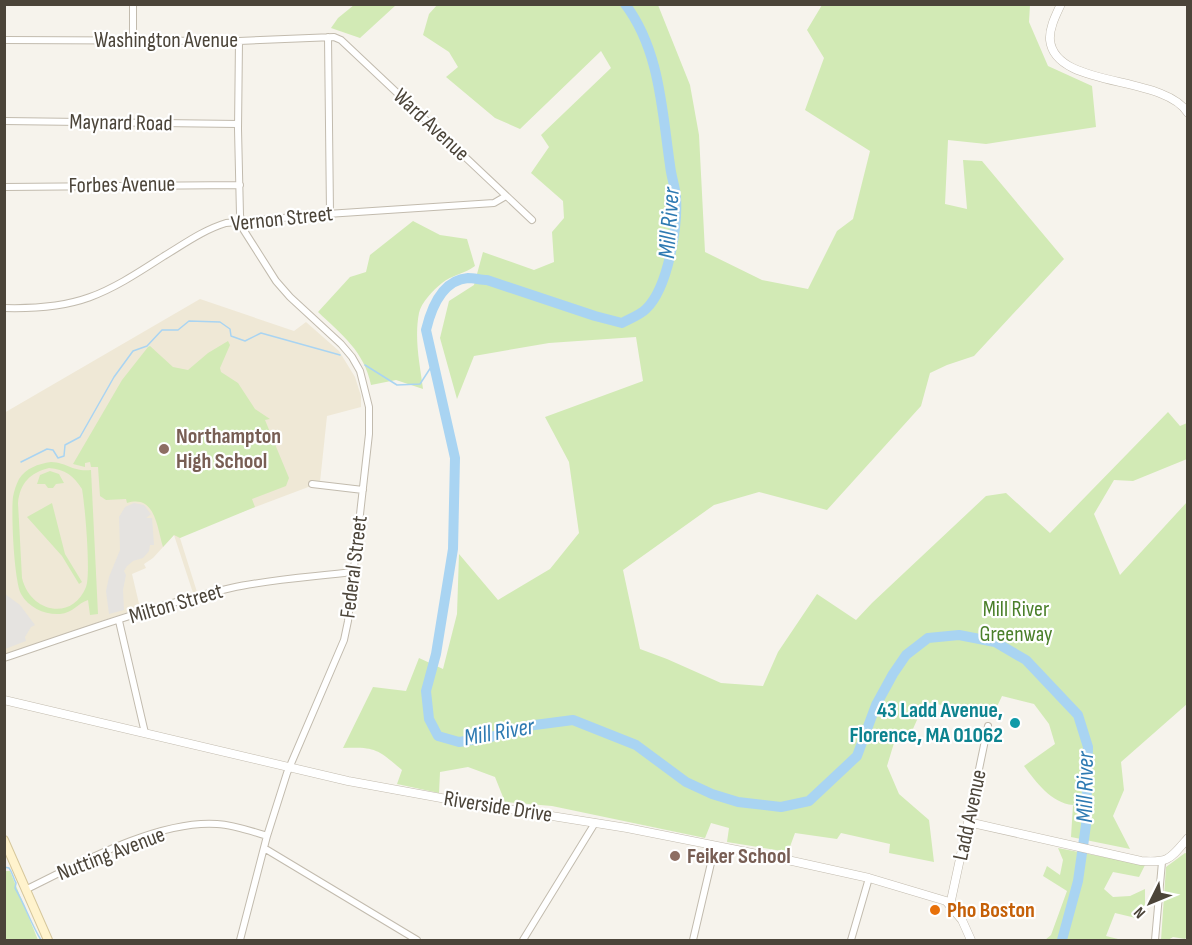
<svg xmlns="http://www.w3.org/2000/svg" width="1192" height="945" font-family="'Sofia Sans Condensed',sans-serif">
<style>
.education{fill:#efe8d6}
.green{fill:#d2eab5;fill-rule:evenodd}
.parking{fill:#e5e3e0}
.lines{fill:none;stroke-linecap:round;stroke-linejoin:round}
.stream{stroke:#a9d4f2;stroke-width:1.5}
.river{stroke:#a9d4f2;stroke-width:10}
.minor-casing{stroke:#c2bbae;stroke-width:8}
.tertiary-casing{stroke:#c2bbae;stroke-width:9}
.secondary-casing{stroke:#d6c79b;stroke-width:10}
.minor{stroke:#fff;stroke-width:6}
.tertiary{stroke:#fff;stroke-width:8}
.secondary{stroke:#fff3cd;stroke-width:8}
.education-dot{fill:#8d6e63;stroke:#fff;stroke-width:2}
.culture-dot{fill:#0f9aa8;stroke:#fff;stroke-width:2}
.food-dot{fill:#e8710a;stroke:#fff;stroke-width:2}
.labels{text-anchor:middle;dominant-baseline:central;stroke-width:4.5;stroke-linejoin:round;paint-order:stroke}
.street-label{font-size:22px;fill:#4b4439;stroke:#fff}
.education-label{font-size:22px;font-weight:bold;fill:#785e54;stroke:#fff;text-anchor:start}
.park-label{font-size:22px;fill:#4a7f2a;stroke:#fff}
.culture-label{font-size:22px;font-weight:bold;fill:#0d838f;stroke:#fff;text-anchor:end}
.food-label{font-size:22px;font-weight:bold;fill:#c56008;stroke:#fff;text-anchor:start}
.water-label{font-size:24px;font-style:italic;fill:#2e7ab2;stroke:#fff}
</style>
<rect width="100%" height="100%" fill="#f6f3ec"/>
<path class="education" d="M200 299 294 331 306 322 339 351 355 377 361 396V407L327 416 320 482 358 486 357 491 311 486 186 533 180 538 197 592 193 593 174 535 153 558 144 564 146 568 132 574 140 608 5 654 4 413Z"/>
<path class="green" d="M354 5V4L396 5 360 38 331 28 338 18Z
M437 5H658L690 85 699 135 705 252 762 280 808 289 837 231 853 219 870 151 805 110 824 58 807 30 822 5H1030L1029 22 1048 66 1092 86 1096 127 986 144 948 140 945 204 967 209 963 160 982 161 1064 259 974 356 947 365 930 373 921 406 827 510 759 492 714 505 623 570 640 649 667 659 721 683 763 686 778 652 817 594 856 620 872 603 986 496 1006 493 1050 533 1168 412 1180 426 1187 423V459L1133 481 1114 480 1094 514 1120 575 1187 502V704L1121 762 1124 790 1113 816 1130 849 1071 837 1073 805C1051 803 1036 782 1024 766L1055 744 1049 724 1034 704 1002 696 994 713 986 708 953 707 925 702 908 740 894 743 887 766 899 794 929 820 934 862 889 853 890 844 841 833 837 839 795 833 788 852 727 842 729 828 711 823 705 838 552 806 505 802 495 777 468 767 440 772 439 793 397 784 402 770C377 749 376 747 343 748L373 687 406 691 419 658 443 669 457 614 459 554 498 600 550 569 579 533 569 462 545 417 643 381 636 337 549 343 474 356 457 399 440 338 449 301 474 285 483 252 534 270 554 262 552 232 564 218 563 201 531 173 549 147 541 135 611 68 601 51 520 129 495 118 446 77 458 67 449 52 423 35 429 14Z
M413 221 440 235 467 239 475 266C464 274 452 275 442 283 433 290 421 303 419 313 414 339 420 365 423 389L396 380 371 385C364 351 342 335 318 312L350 277 366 272 370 255Z
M228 341 230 345 220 368 221 372 238 383 255 409 270 419 265 420 289 478 286 486 252 499 255 507 180 538 174 535 163 547C157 527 155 494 127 503L126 499 106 500 100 496 98 467H91L90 462 85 463V467L73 464 122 380 148 347 150 346 173 367 188 370 208 353Z
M51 462C69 463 72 472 91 470L98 614 90 615 88 600C78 603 73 613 60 614 45 615 29 608 21 594 14 580 11 514 13 497 14 491 16 485 19 479 26 468 38 464 51 462ZM49 468C65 469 74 476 82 489 85 505 91 575 86 587 72 622 30 612 22 578L18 503C20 483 30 473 49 468Z
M50 471 59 474 64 483 56 484 53 488H48L45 484H37L40 475Z
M52 503 65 554 82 582 79 584 62 556 27 517Z
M1058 848 1145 865 1139 877 1113 872 1104 889 1113 897 1130 896 1145 889V907L1140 919 1115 913 1106 936 1122 940H1045L1051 935 1067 891 1043 876 1047 866 1060 875 1063 860Z
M1185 853 1188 854 1187 937 1185 939 1173 937 1168 940H1161L1166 867Z
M5 868 6 871H10L38 940H5Z"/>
<path class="parking" d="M134 503 144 505 150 513 151 514 146 518H152L154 545H150L149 551 143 558 133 561 127 566 124 571 126 575 123 590 124 610 109 614 106 591 109 577 120 550 119 517 125 507Z
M5 594 20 605 35 625 31 627 25 637 26 641 5 649Z"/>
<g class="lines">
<path class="stream" d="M365 365 397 385 420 384 433 364
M21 462 47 449 53 450 58 458 64 456 65 445 80 437 114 377 133 351 147 346 162 330H178L189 321 220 322 230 329 231 336 245 341 261 333 340 355
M4 867 9 868C13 873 13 878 16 883L15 888C25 905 31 924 41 940"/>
<path class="river" d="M625 4C660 50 662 111 670 165 671 176 675 186 676 197 678 227 668 288 646 309 640 315 629 319 622 323L595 316 487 280C481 280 474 278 468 278 442 280 431 309 426 330L455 458 453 549 436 654 426 691 429 719 438 736 459 742 491 737 527 726 573 720 636 745 686 782 712 794 738 802 781 807 809 801 857 756 876 705 893 674 906 655 928 638 959 635 995 642 1026 660 1078 715 1088 747 1086 825 1078 881 1062 940"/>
<g class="minor-casing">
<path id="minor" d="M328 37 330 213
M4 40 239 41 334 37 341 40 532 220
M133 40V4
M239 41 238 129 240 215 243 229 276 281 290 297 341 344 352 357 360 371 369 407V434L348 621 344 640 287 773 267 836 240 940
M4 121 238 124
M4 187 240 185
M4 308C78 310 104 295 164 256 184 244 203 230 226 223L327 214 494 203 506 196
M312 484 363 490
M119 621 145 733
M4 658C78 633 155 605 231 588 271 579 313 577 353 572
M968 822 988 726
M264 848 417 940
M27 889C80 863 158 820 217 824 234 825 251 831 267 836
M523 940 595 823
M693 940 715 846
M851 940 869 878
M1155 940 1162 862"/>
</g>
<g class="tertiary-casing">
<path id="tertiary" d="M1061 4C1056 15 1049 28 1050 40 1055 89 1163 74 1188 113
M4 700 348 781 452 800 627 828 783 859 869 878 946 901 962 920 971 940
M950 905 968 822 1141 861C1169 863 1170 859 1188 838"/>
</g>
<g class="secondary-casing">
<path id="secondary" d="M4 840 48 940"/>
</g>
<use href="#minor" class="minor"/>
<use href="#tertiary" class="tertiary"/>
<use href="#secondary" class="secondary"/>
</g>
<g class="education-dot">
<circle cx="164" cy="449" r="6"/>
<circle cx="675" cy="856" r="6"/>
</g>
<circle class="culture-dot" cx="1015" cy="723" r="6"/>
<circle class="food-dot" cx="935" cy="910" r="6"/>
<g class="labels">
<g class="street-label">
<text x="166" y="40">Washington Avenue</text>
<text transform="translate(121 123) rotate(1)">Maynard Road</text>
<text transform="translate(431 125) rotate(43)">Ward Avenue</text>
<text transform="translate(122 185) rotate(-1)">Forbes Avenue</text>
<text transform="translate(282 219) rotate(-6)">Vernon Street</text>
<text transform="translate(354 567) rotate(-83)">Federal Street</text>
<text transform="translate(176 604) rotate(-16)">Milton Street</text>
<text transform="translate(498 807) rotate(9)">Riverside Drive</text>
<text transform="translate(970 815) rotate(-78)">Ladd Avenue</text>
<text transform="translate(111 854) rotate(-21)">Nutting Avenue</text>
</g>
<g class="education-label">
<text x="176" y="436">Northampton<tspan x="176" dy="25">High School</tspan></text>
<text x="687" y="856">Feiker School</text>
</g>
<g class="park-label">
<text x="1016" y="609">Mill River<tspan x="1016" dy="25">Greenway</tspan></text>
</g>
<g class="culture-label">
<text x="1003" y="710">43 Ladd Avenue,<tspan x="1003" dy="25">Florence, MA 01062</tspan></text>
</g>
<g class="food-label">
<text x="947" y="910">Pho Boston</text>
</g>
<g class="water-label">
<text transform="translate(669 223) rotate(-86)">Mill River</text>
<text transform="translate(499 732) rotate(-10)">Mill River</text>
<text transform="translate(1085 787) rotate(-89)">Mill River</text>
</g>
</g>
<rect width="1192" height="945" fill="none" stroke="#4b4439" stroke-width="12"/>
<g transform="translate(1150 903) rotate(227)" stroke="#ffffff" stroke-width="4.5" paint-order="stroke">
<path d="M0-4.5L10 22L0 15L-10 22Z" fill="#4b4439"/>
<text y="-9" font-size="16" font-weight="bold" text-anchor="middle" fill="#4b4439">N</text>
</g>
</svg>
